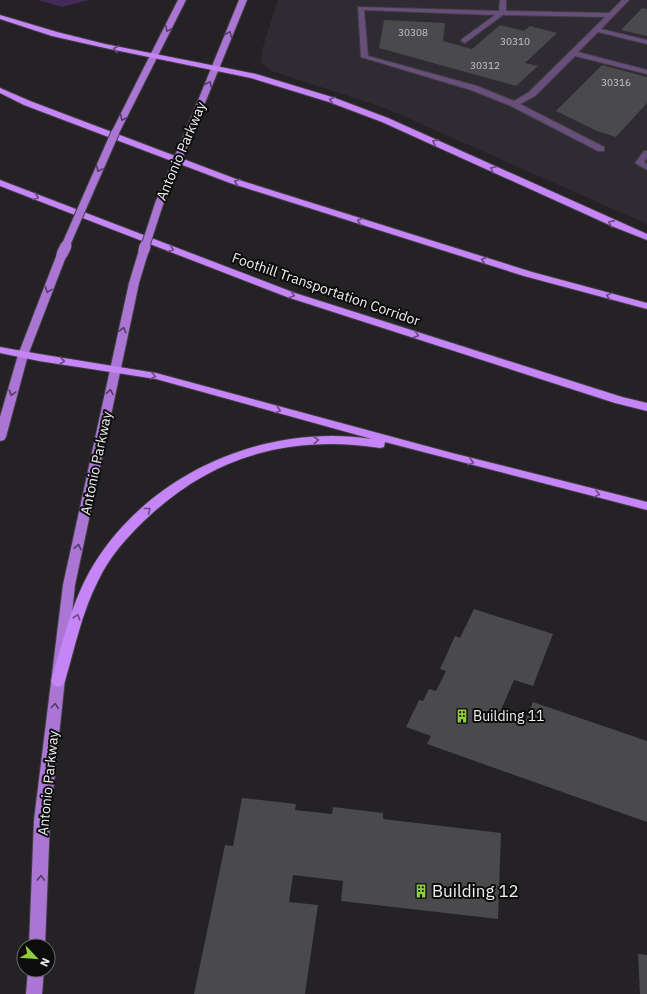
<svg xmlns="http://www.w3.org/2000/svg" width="647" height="994" font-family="'IBM Plex Sans',sans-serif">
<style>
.built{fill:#2f2b32}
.green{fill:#442a58}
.building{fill:#4a494c}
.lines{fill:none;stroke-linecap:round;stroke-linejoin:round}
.service-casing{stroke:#403f41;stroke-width:2}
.primary-casing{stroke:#403f41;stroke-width:2}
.motorway-casing{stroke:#403f41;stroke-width:2}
.service{fill:#674e7b;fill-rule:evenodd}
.primary{fill:#ab76d3;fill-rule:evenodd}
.motorway{fill:#c685f6;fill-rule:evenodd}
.primary-bridge-far1-casing{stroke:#403f41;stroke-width:10;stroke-linecap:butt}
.primary-bridge-casing{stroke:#403f41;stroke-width:13;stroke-linecap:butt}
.primary-bridge-far1{stroke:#ab76d3;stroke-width:8}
.primary-bridge{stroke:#ab76d3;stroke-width:11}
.oneway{stroke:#543c66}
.oneway2{stroke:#6a4882}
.labels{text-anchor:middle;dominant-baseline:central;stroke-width:4;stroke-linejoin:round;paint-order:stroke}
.far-number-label{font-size:10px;fill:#c6c5c7}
.street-label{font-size:14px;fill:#efeef0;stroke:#0d0c0d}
.poi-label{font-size:14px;fill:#efeef0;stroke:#0d0c0d;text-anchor:start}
.near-poi-label{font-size:17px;fill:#efeef0;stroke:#0d0c0d;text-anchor:start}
</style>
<rect width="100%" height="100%" fill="#242225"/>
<path class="built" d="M278 0H647V224L385 108 272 71 261 63 262 50Z"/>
<path class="green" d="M38 0H89L62 7Z"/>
<path class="building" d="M642 8 647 9V36L621 30Z
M384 20 445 23 443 41 472 49 500 25 524 31 530 26 557 33 525 63 538 66 516 86 379 48Z
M602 65 647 77V103L616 137 597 131 556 111Z
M474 609 553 634 533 686 514 680 500 712 525 721 533 702 647 741V822L427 744 431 736 406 727 419 700 423 701 429 689 436 691 446 671 440 669 455 636 460 638Z
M242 798 296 804 295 810 332 814 333 807 383 813V819L501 833 498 919 341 901 343 881 293 875 289 902 318 905 305 994H194L225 845 233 846Z
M638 954 647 955V994H640Z"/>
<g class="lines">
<g class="service-casing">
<path id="service" d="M500 0H506V11L609 13 622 0H629L601 29 647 40V44L598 32 578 52 647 70V74L575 56 535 96 520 104 604 147V151H598L511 106 471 90 361 57 358 7 499 11ZM364 10 495 15 462 39 461 41 465 43 503 15 605 17 529 92 514 101 477 86 368 56Z
M644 151H647V158L644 162 647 164V170L635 163Z"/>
</g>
<g class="primary-casing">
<path id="primary" d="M178 0H186L119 133 115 136 112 135 111 133Z
M239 0H247L196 125 195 127H189L188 125Z
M144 247 149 250 139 283 75 585 50 820 45 946H29L34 820 63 585 129 283 139 250Z
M62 251 67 254 28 355 6 437 4 440 0 441V417L18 355 57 254Z
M28 970H44L42 994H26Z"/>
</g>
<g class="motorway-casing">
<path id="motorway" d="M0 15 57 32 105 44 256 74 335 98 388 118 647 234V240L614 227 382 122 329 102 251 78 105 48 52 36 0 19Z
M0 88 30 101 236 179 532 272 647 303V309L524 276 230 183 24 105 0 93Z
M0 180 295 293 622 397 647 403V411L615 403 287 297 0 186Z
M0 347 39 354 156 373 452 453 647 502V510L385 442 384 447 380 448C291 434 212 456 146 519 127 537 109 557 98 581 82 612 75 647 65 681L63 685 58 687 53 685 51 681C63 641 72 600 94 564 151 472 266 423 372 439L156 379 39 361 0 353Z"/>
</g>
<use href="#service" class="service"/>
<use href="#primary" class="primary"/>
<use href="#motorway" class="motorway"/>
<g class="primary-bridge-far1-casing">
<path id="primary-bridge-far1" d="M65 247 115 133
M145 247 159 204 192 125"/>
</g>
<g class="primary-bridge-casing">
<path id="primary-bridge" d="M144 250 145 246
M62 254 66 246"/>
</g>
<use href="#primary-bridge-far1" class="primary-bridge-far1"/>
<use href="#primary-bridge" class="primary-bridge"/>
</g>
<defs><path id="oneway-chevron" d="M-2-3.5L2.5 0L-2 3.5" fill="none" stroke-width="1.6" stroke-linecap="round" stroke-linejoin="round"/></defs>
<g class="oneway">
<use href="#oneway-chevron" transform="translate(168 29) rotate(116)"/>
<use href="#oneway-chevron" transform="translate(229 34) rotate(-68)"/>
<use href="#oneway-chevron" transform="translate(209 84) rotate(-68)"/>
<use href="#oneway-chevron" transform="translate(123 118) rotate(116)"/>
<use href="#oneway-chevron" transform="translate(99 169) rotate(114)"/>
<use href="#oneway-chevron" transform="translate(48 290) rotate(111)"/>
<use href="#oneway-chevron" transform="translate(123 330) rotate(-77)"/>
<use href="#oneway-chevron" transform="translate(110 392) rotate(-80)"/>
<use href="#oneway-chevron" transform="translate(12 393) rotate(105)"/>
<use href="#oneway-chevron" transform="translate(78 547) rotate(-78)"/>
<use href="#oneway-chevron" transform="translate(55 706) rotate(-83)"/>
<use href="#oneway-chevron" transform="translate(41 878) rotate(-88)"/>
</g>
<g class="oneway2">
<use href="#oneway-chevron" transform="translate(116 49) rotate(-168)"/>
<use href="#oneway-chevron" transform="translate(332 100) rotate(-162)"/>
<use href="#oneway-chevron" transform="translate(435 142) rotate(-155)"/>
<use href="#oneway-chevron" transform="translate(493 169) rotate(-155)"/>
<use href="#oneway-chevron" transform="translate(237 182) rotate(-162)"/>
<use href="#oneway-chevron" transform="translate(36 197) rotate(21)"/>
<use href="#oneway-chevron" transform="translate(360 221) rotate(-162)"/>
<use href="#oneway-chevron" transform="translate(611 223) rotate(-156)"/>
<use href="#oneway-chevron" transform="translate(171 249) rotate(21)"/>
<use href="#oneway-chevron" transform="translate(484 260) rotate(-162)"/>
<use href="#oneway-chevron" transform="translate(292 295) rotate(19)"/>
<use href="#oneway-chevron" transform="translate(609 296) rotate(-165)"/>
<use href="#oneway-chevron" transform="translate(416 335) rotate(18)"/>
<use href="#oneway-chevron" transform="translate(62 361) rotate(8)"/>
<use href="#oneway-chevron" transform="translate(153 376) rotate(12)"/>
<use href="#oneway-chevron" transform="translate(278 410) rotate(15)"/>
<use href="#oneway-chevron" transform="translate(316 440) rotate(-3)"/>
<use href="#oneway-chevron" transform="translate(471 462) rotate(15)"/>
<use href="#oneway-chevron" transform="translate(597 494) rotate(14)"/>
<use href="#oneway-chevron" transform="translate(148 510) rotate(-39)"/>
<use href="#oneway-chevron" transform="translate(77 617) rotate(-73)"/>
</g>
<defs>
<g id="building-bare" transform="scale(1.08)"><path d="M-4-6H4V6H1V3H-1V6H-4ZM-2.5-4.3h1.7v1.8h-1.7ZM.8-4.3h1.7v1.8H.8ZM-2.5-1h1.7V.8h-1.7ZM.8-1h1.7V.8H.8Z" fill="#92cd3e" stroke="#0d0c0d" stroke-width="2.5" paint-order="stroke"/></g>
</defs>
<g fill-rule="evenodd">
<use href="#building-bare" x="462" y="716"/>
<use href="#building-bare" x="421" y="891"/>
</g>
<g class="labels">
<g class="far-number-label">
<text x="413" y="32">30308</text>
<text x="515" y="41">30310</text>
<text x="485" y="65">30312</text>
<text x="616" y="82">30316</text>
</g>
<g class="street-label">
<text transform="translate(181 151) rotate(-67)">Antonio Parkway</text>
<text transform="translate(326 289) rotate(19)">Foothill Transportation Corridor</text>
<text transform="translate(96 463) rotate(-78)">Antonio Parkway</text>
<text transform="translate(48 783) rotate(-84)">Antonio Parkway</text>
</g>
<g class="poi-label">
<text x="473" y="716">Building 11</text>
</g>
<g class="near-poi-label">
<text x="432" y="891">Building 12</text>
</g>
</g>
<g transform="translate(36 958) rotate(116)"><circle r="19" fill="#0d0c0d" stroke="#676668"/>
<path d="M0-3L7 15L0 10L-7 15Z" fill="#92cd3e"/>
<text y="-6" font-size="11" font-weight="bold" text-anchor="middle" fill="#efeef0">N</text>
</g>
</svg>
